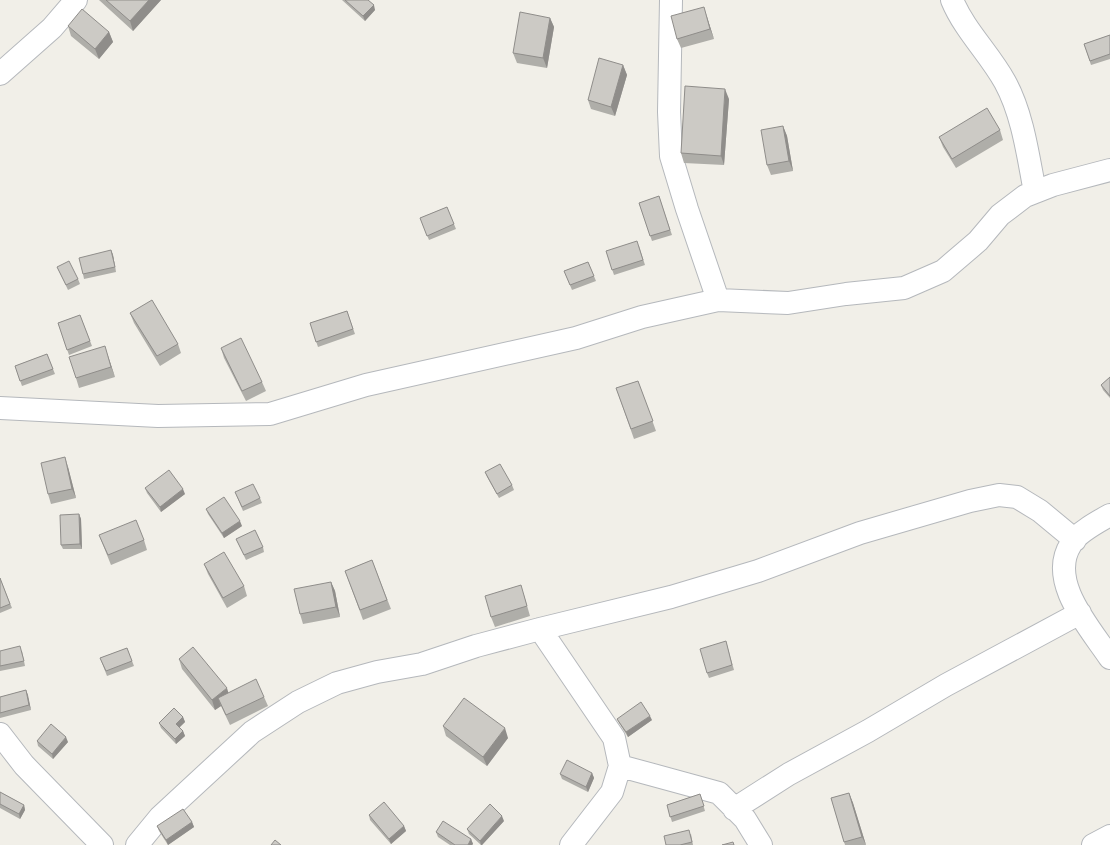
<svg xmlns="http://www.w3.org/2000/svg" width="1110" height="845" font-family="'Open Sans',sans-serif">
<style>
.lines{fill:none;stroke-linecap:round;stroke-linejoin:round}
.street-casing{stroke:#b5b8bc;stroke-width:24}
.street{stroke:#fff;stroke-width:22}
.wall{fill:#afaea9}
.shaded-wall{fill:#8f8d8a}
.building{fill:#cccac5;stroke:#8f8d8a}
</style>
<rect width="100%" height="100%" fill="#f1efe8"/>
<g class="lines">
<g class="street-casing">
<path id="street" d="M671 0 669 112 671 156 687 209 718 300
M952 0C965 31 989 53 1005 82 1023 115 1028 156 1035 192
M0 74 52 28 76 0
M0 408 158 416 270 414 366 385 576 338 642 317 718 300 788 303 846 294 904 288 943 271 978 241 1000 215 1025 196 1053 185 1110 170
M1110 515C1099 521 1077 533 1071 544 1047 581 1090 628 1110 658
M540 629 614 738 620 766 612 792 571 845
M0 734 24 765 102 845
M620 766 719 793 745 819 761 845
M734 809 789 774 868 731 946 685 1080 613
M137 845 160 817 252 732 298 702 337 683 377 672 422 664 476 646 540 629 671 597 758 571 860 533 970 501 999 495 1017 497 1040 511 1075 540
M1093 845 1110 836"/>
</g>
<use href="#street" class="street"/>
</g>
<path class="wall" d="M99 0H161L133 31Z
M342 0H368L375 10 365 21Z
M707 17 714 39 681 48 677 39Z
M550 18 554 27 547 68 517 63 513 53Z
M68 26 109 32 113 42 99 59 71 36Z
M1110 35V59L1091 65 1084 44Z
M623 65 627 75 615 116 591 109 588 100Z
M729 99 724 165 684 163 681 153Z
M783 126 787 136 793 171 771 175 767 165Z
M1000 130 1003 140 956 168 943 147 939 137Z
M659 196 672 235 652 241 639 203Z
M447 207 456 229 429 240 420 218Z
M639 246 645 265 614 275 606 251Z
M111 250 113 255 116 272 84 279 83 274Z
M588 262 596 281 572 290 564 271Z
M57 267 78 279 80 284 68 290Z
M347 311 355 334 318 347 310 323Z
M130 313 178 344 181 353 160 366 134 323Z
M80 315 92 346 69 355 58 323Z
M221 348 262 382 266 391 246 401 224 358Z
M47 354 55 374 22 386 15 366Z
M108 356 115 377 79 388 76 378Z
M1110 377V398L1103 390 1101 385Z
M638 381 656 431 634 439 616 388Z
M68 467 76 498 51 504 48 494Z
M485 472 512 485 514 490 499 498 487 477Z
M145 488 185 494 161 512 147 493Z
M235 492 260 498 262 503 243 511Z
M206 509 242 526 224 538 208 514Z
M79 514 81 519 82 549H63L61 545Z
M99 535 144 540 147 550 111 565Z
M236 539 263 547 264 552 246 560Z
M372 560 391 609 363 620 345 571Z
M204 564 244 586 247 596 227 608 208 574Z
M0 578 12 608 0 613Z
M331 582 335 591 340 617 303 624 300 614Z
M524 595 530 616 495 627 491 617Z
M726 641 734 670 709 678 707 673Z
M127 648 134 666 107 676 100 658Z
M0 651H22L25 666 0 671Z
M179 659 228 693 264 697 268 706 230 725 221 706 215 710 182 669Z
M26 690 31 710 0 718V697Z
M183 717 185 722 179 727 183 731 185 736 176 744 161 728 159 723Z
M617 719 652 720 628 737 619 723Z
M443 726 508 738 487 766 446 736Z
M37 741 68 742 53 759 38 746Z
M592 773 594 778 588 792 562 779 560 774Z
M0 792 24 805 25 810 20 819 0 808Z
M849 793 853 803 866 845H845L831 798Z
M700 794 705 811 672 822 667 805Z
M369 815 404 826 406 831 391 844 370 820Z
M504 821 482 845H481L469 834 467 829Z
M192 822 194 827 168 845 159 831 157 826Z
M436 832 471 839 473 844 472 845H450L438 837Z
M691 834 693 845H666Z"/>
<path class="shaded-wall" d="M149 0H161L133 31 130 21Z
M374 5 375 10 365 21 363 16Z
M704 7 707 17 714 39 710 29Z
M550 18 554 27 547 68 543 58Z
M109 32 113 42 99 59 95 49Z
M623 65 627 75 615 116 611 107Z
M725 89 729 99 724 165 721 156Z
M783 126 787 136 793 171 789 161Z
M111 250 113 255 116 272 115 267Z
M105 346 108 356 115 377 111 367Z
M65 457 68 467 76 498 72 489Z
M183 489 185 494 161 512 160 507Z
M79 514 81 519 82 549 80 544Z
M240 521 242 526 224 538 222 533Z
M331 582 335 591 340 617 336 607Z
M227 688 230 698H218L221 706 215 710 212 700Z
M26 690 28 695 31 710 29 705Z
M650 716 652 720 628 737 626 732Z
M183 717 185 722 178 729 176 724Z
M505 728 508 738 487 766 483 757Z
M183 731 185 736 176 744 175 739Z
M66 737 68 742 53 759 52 754Z
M592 773 594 778 588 792 586 787Z
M849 793 853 803 866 845 862 837Z
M24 805 25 810 20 819 19 814Z
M502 816 504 821 482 845H481L480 841Z
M192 822 194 827 168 845 166 840Z
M404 826 406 831 391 844 389 839Z
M471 839 473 844 472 845H468Z"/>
<path class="building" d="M106 0H149L130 21Z
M345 0H368L374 5 363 16Z
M704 7 710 29 677 39 671 16Z
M82 9 109 32 95 49 68 26Z
M520 12 550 18 543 58 513 53Z
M1110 35V54L1090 61 1084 44Z
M599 58 623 65 611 107 588 100Z
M685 86 725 89 721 156 681 153Z
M987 108 1000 130 952 159 939 137Z
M783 126 789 161 767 165 761 130Z
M659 196 670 230 650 236 639 203Z
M447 207 454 224 427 236 420 218Z
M637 241 643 260 612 270 606 251Z
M111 250 115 267 83 274 79 258Z
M69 261 78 279 66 285 57 267Z
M588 262 594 276 570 285 564 271Z
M152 300 178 344 157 356 130 313Z
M347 311 353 329 316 342 310 323Z
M80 315 90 341 67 350 58 323Z
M241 338 262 382 242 391 221 348Z
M105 346 111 367 76 378 69 357Z
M47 354 53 369 20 381 15 366Z
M1110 377V396L1101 385Z
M638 381 653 421 631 429 616 388Z
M65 457 72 489 48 494 41 463Z
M500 464 512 485 497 494 485 472Z
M169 470 183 489 160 507 145 488Z
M253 484 260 498 242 507 235 492Z
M224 497 240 521 222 533 206 509Z
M79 514 80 544 61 545 60 515Z
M136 520 144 540 108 555 99 535Z
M255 530 263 547 244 555 236 539Z
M224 552 244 586 223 598 204 564Z
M372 560 387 600 360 610 345 571Z
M0 578 10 604 0 608Z
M331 582 336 607 300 614 294 589Z
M521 585 527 606 491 617 485 596Z
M726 641 732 665 707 673 700 649Z
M20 646 24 661 0 666V651Z
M193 647 227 688 212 700 179 659Z
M127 648 132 661 106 671 100 658Z
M256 679 264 697 226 715 218 698Z
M26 690 29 705 0 713V697Z
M464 698 505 728 483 757 443 726Z
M641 702 650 716 626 732 617 719Z
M174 708 183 717 176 724 183 731 175 739 159 723Z
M51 724 66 737 52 754 37 741Z
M567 760 592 773 586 787 560 774Z
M0 792 24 805 19 814 0 804Z
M849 793 862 837 844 842 831 798Z
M700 794 704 806 670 817 667 805Z
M384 802 404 826 389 839 369 815Z
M490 804 502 816 480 841 467 829Z
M183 809 192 822 166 840 157 826Z
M443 821 471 839 468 845H455L436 832Z
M689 830 692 842 680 845H666L664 836Z
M275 840 281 845H271Z
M733 842 734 845H722Z"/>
</svg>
